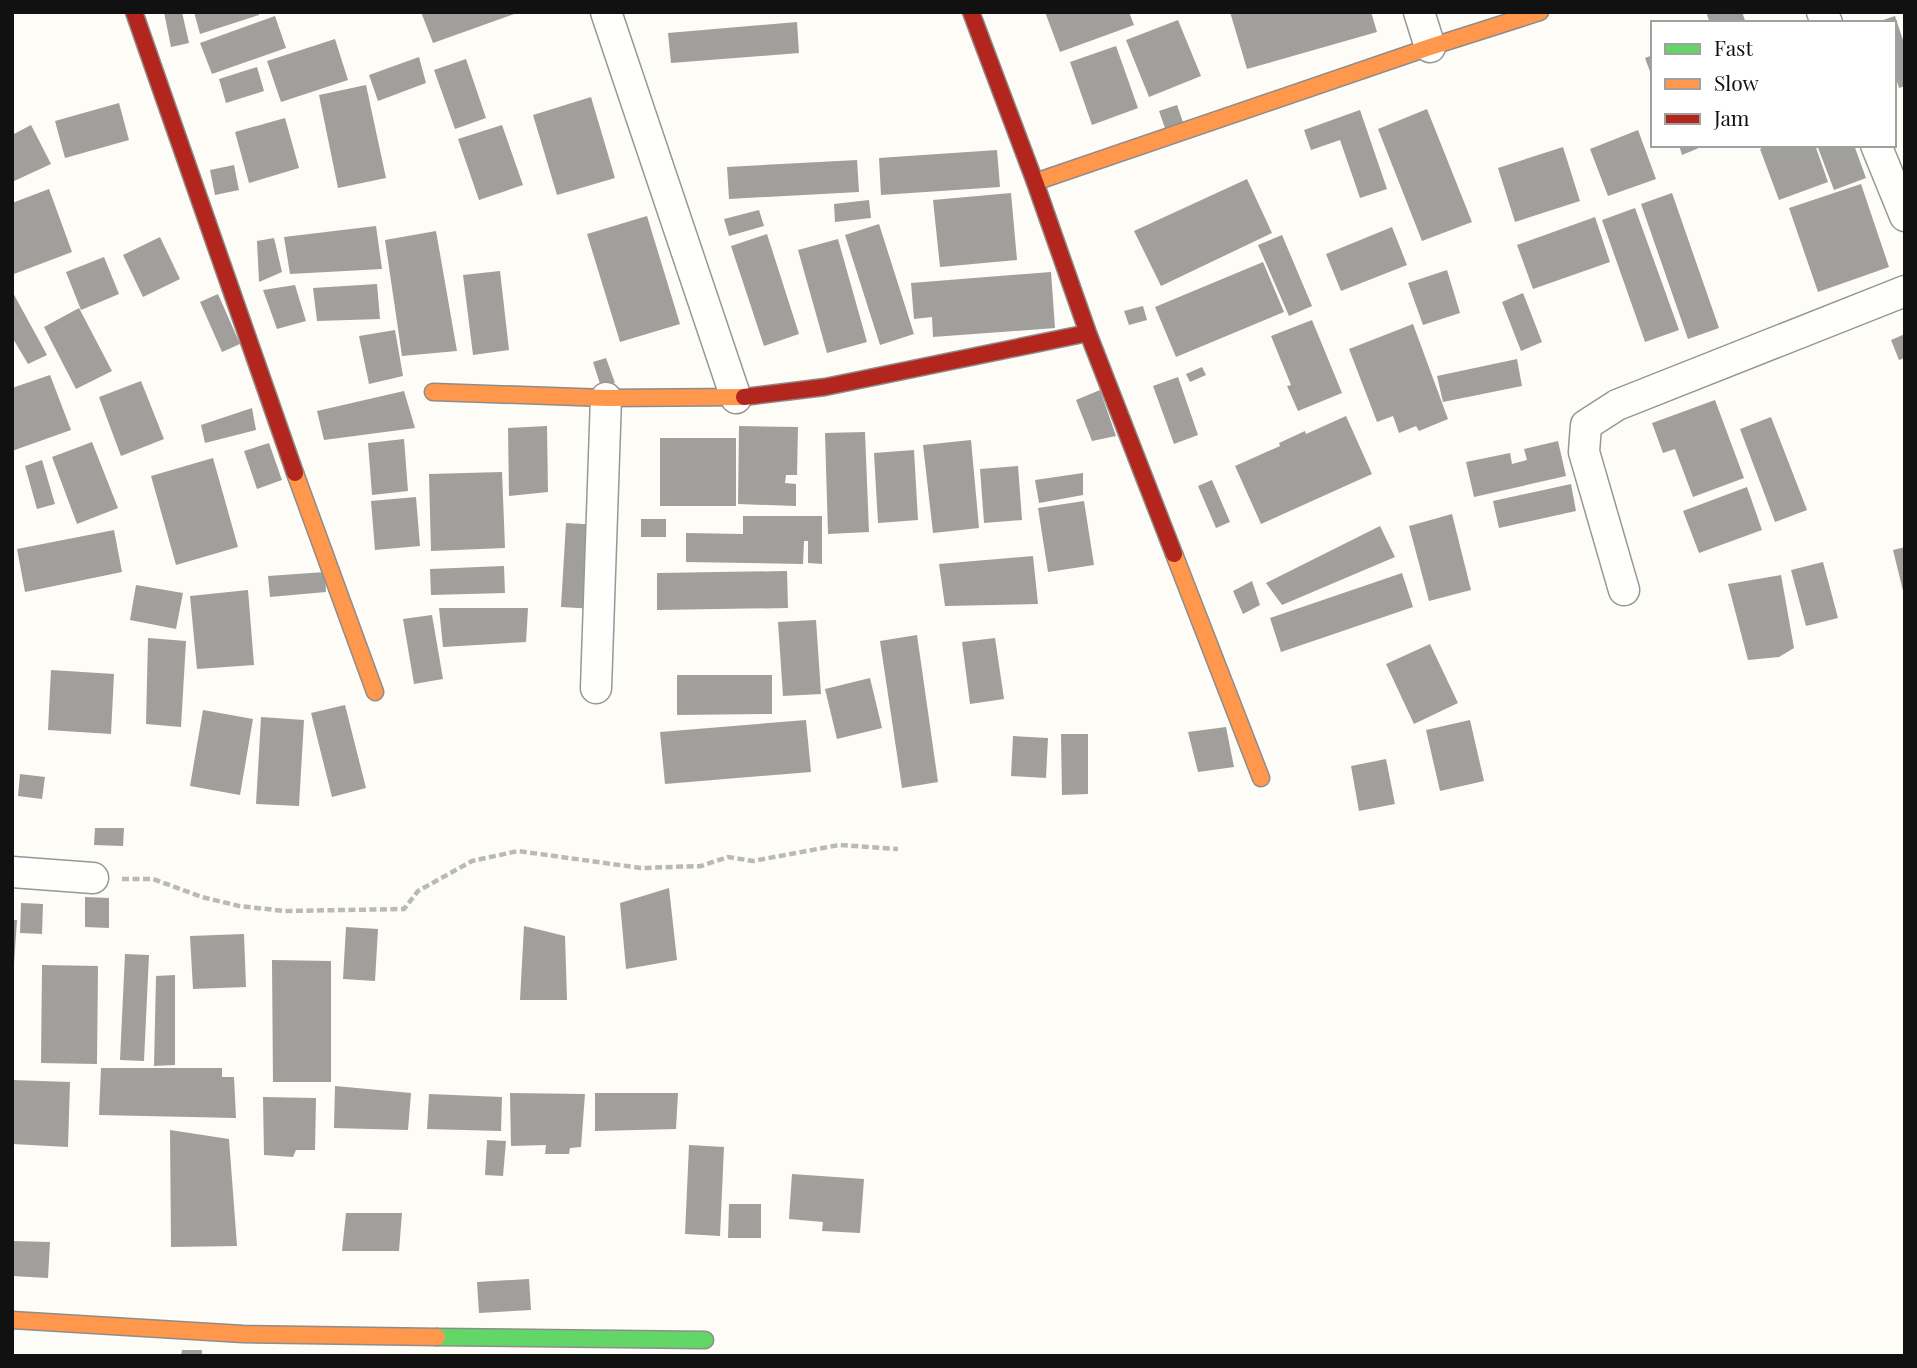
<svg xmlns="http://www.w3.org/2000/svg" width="1917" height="1368" font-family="'Playfair Display',serif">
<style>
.building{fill:#a19f9c}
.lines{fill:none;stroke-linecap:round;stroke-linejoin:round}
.street-casing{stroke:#979795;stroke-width:33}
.fast-casing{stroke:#8e8d8b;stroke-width:19}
.slow-casing{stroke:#8e8d8b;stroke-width:19}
.jam-casing{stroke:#8e8d8b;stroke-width:19}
.path{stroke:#b9b9b8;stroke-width:4.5;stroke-dasharray:7 3.5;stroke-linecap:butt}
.street{stroke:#fffffe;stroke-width:30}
.fast{stroke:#63d668;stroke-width:16}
.slow{stroke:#ff974d;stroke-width:16}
.jam{stroke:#b3261e;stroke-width:16}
</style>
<rect width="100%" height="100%" fill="#fdfcf7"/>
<path class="building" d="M164 12H182L189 43 171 47Z
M194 12H259V15L200 34Z
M421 12H517V13L433 43Z
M1045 12H1129L1134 25 1060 52Z
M1230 12H1371L1377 32 1247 69Z
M1706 12H1742L1746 23H1710Z
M275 16 286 48 212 74 200 43Z
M1895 16 1905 46V86L1899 88 1894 72V23L1877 22Z
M1178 20 1201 76 1149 97 1126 40Z
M797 22 799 53 671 63 668 33Z
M335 39 348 80 281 102 267 61Z
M1116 46 1138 108 1092 125 1070 62Z
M1653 55V77H1652L1645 58Z
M419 57 426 83 378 101 369 75Z
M466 59 486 118 455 129 434 70Z
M257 67 264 91 226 103 219 79Z
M366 85 386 178 338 188 319 95Z
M591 97 615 178 557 195 533 115Z
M119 103 129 140 65 158 55 121Z
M1177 105 1184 125 1166 131 1159 111Z
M1427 109 1472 222 1422 241 1378 129Z
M1360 110 1387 189 1360 198 1340 140 1311 150 1304 130Z
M285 118 299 168 249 183 235 132Z
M31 125 51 164 12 182V135Z
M502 125 523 185 479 200 458 139Z
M1638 130 1656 179 1608 196 1590 149Z
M1679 145H1706L1682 155Z
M1770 145H1815L1828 182 1779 200 1760 149Z
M1817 145H1854L1866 178 1834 190Z
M1563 147 1580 201 1515 222 1498 168Z
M997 150 1000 187 881 195 879 158Z
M857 160 859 192 729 199 727 167Z
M234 165 239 190 215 195 210 170Z
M1247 179 1272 233 1161 286 1134 231Z
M1861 184 1889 267 1818 292 1789 208Z
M49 189 72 252 14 274 12 203Z
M1011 193 1017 260 940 267 933 200Z
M1672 193 1719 328 1688 339 1641 204Z
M869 200 871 218 835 222 834 204Z
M1635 208 1679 330 1645 342 1602 220Z
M759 210 764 226 729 236 724 219Z
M647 216 680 324 620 342 587 234Z
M1595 217 1610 262 1533 289 1517 245Z
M879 224 914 334 880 345 845 235Z
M376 226 382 269 290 274 284 237Z
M1392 227 1407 265 1341 291 1326 254Z
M436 231 457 351 402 356 385 240Z
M767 234 799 334 764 346 731 246Z
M1282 235 1312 306 1289 316 1258 245Z
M160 237 180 279 143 297 123 255Z
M274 238 282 272 259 282 257 241Z
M838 239 867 342 827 353 798 250Z
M104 257 119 294 81 310 66 272Z
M1263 262 1284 312 1176 357 1155 307Z
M1447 270 1460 313 1423 325 1408 283Z
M500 271 509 350 473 355 463 275Z
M1051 272 1055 328 933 337 932 317 914 319 911 283Z
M377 284 380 319 317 321 313 288Z
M295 285 306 321 277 329 263 290Z
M12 291 47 355 28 364 12 337Z
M1523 293 1542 342 1521 351 1502 302Z
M218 294 240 344 222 352 200 302Z
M1143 306 1147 320 1129 325 1124 311Z
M79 308 112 371 76 389 44 327Z
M1312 320 1342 393 1298 411 1287 386 1291 385 1271 336Z
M1413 324 1448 419 1419 431 1416 426 1399 433 1393 416 1377 422 1349 349Z
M395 330 403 376 369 384 359 336Z
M1905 334V358L1899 360 1891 340Z
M606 358 615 383 601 387 593 362Z
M1517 359 1522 386 1443 402 1437 376Z
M1202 367 1206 375 1190 382 1186 374Z
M50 375 71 430 12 451V388Z
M1178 377 1198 435 1174 444 1153 386Z
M141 381 164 439 121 456 99 397Z
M1100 390 1116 436 1092 441 1076 400Z
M404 391 415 428 324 440 317 411Z
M1715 400 1744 478 1693 497 1675 449 1663 453 1652 423Z
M252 408 256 430 205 443 201 425Z
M1346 416 1372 474 1261 524 1235 466 1280 446 1279 443 1305 431 1306 434Z
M1771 417 1807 510 1775 522 1740 429Z
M547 426 548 492 509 496 508 428Z
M739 426 798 427 797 475H786L785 483 796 484V506L738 504Z
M865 432 869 532 828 534 825 433Z
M660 438H736V506H660Z
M404 439 408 491 372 495 368 443Z
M971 440 979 528 933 533 923 445Z
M1558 441 1566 476 1474 497 1466 462 1510 453 1512 464 1527 460 1524 449Z
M92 442 118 508 77 524 52 457Z
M269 443 282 480 257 489 244 451Z
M914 450 918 520 878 523 874 453Z
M213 458 238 547 176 565 151 476Z
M42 460 55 504 37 509 25 466Z
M1018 466 1022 520 984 523 980 469Z
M502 472 505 548 431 551 429 474Z
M1083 473V495L1039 503 1035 480Z
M1212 480 1230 522 1216 528 1198 486Z
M1571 484 1576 511 1499 528 1493 501Z
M1747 487 1762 530 1699 553 1683 511Z
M416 497 420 546 375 550 371 501Z
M1084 501 1094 565 1048 572 1038 508Z
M1452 514 1471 590 1429 601 1409 526Z
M743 516H822V564L808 563V541H804L803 564 686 562V533L743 534Z
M641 519H666V537H641Z
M566 523 601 525 596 609 561 607Z
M1380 526 1395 557 1282 605 1266 583Z
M114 530 122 572 25 592 17 549Z
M1905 547V595H1904L1893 550Z
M1033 556 1038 604 945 606 939 564Z
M1823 562 1838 618 1806 626 1791 570Z
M504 566 505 593 431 595 430 569Z
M787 571 788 608 657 610V573Z
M325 572 326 592 270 597 268 576Z
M1402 573 1413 607 1281 652 1270 618Z
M1781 575 1794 648 1779 657 1748 660 1728 584Z
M1252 581 1260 605 1243 614 1233 591Z
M136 585 183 593 176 629 130 620Z
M248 590 254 665 197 669 190 596Z
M439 608H528L526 642 443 647Z
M432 615 443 679 414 684 403 619Z
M816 620 821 694 783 696 778 622Z
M917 635 938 782 902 788 880 641Z
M148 638 186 641 181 727 146 724Z
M995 638 1004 699 970 704 962 642Z
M1430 644 1458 703 1414 724 1386 664Z
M51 670 114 674 111 734 48 730Z
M677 675H772V714L677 715Z
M870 678 882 728 837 739 825 689Z
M345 705 366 788 332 797 311 713Z
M203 710 253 719 240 795 190 786Z
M261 717 304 720 299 806 256 804Z
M806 720 811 772 665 784 660 732Z
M1470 720 1484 781 1440 791 1426 730Z
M1226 727 1234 767 1198 772 1188 732Z
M1061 734H1088V794L1062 795Z
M1013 736 1048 738 1046 778 1011 776Z
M1386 759 1395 804 1359 811 1351 766Z
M20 774 45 777 42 799 18 796Z
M95 828H124L123 846 94 845Z
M669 888 677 960 626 969 620 903Z
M85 897 109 898V928L85 927Z
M21 903 43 904 42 934 20 933Z
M12 920H17L14 964H12Z
M524 926 565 936 567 1000H520Z
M346 927 378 929 375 981 343 979Z
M244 934 246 987 193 989 190 936Z
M125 954 149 955 144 1061 120 1060Z
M272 960 331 961V1082H273Z
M42 965 98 966 97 1064 41 1063Z
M175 975V1065L154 1066 156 976Z
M101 1068H222V1077H234L236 1118 99 1115Z
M12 1080 70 1082 68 1147 12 1144Z
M335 1086 411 1093 408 1130 334 1128Z
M510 1093 585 1094 581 1147 570 1148 569 1154H545L546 1145 511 1146Z
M595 1093H678L676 1129 595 1131Z
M429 1094 502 1097 501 1131 427 1129Z
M263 1097 316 1098 315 1150H296L293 1157 264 1155Z
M170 1130 229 1139 237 1246 171 1247Z
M487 1140 506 1141 503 1176 485 1175Z
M689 1145 724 1147 720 1236 685 1234Z
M792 1174 864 1179 860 1233 822 1231 823 1222 789 1219Z
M729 1204H761V1238H728Z
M346 1213H402L399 1251H342Z
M12 1241 50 1242 48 1278 12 1276Z
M529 1279 531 1310 479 1313 477 1282Z
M182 1350H202V1356H181Z"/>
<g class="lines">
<g class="street-casing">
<path id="street" d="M606 12 736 398
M1419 12 1430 47
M1822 12 1827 23
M1876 145 1905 216
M1624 590 1584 452 1586 425 1617 405 1905 291
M596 688 606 398
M12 872 93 878"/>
</g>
<g class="fast-casing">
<path id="fast" d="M437 1337 705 1340"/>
</g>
<g class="slow-casing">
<path id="slow" d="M1035 182 1430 47 1540 12
M433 392 606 398 744 397
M295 473 375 692
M1174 554 1261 778
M12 1320 243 1334 437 1337"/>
</g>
<g class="jam-casing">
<path id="jam" d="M134 12 295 473
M971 12 1035 182 1088 333 1174 554
M744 397 825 387 1088 333"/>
</g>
<path class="path" d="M122 879H153L202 897 239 906 285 911 404 909 418 891 472 861 518 851 641 868 701 866 728 857 753 861 839 845 898 849"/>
<use href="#street" class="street"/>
<use href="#fast" class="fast"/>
<use href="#slow" class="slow"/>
<use href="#jam" class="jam"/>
</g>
<rect width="1917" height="1368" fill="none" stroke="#111111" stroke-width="28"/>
<rect x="1651" y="21" width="245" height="126" fill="#ffffff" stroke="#a0a0a0" stroke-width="2"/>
<rect x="1665" y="44" width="35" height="10" fill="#63d668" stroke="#a0a0a0" stroke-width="2"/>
<text x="1714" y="56" font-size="21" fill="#111111">Fast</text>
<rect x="1665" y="79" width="35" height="10" fill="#ff974d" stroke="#a0a0a0" stroke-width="2"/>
<text x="1714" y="91" font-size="21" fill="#111111">Slow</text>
<rect x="1665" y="114" width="35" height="10" fill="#b3261e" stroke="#a0a0a0" stroke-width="2"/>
<text x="1714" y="126" font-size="21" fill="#111111">Jam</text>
</svg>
